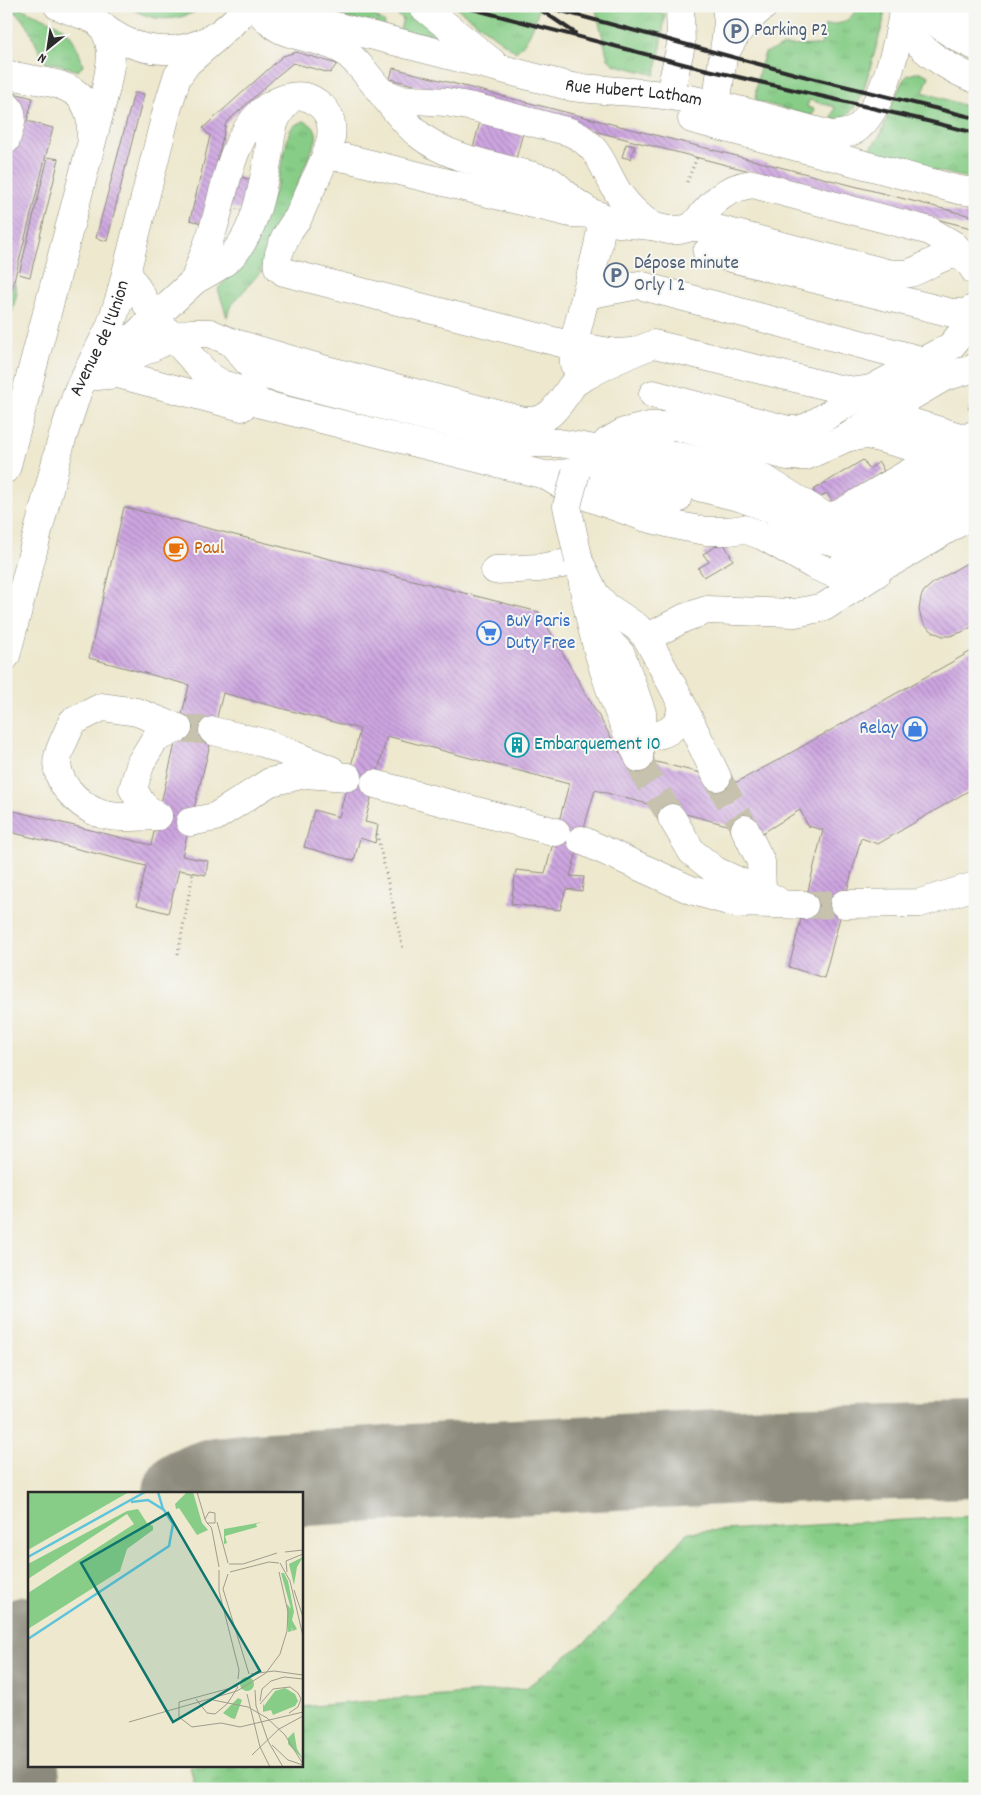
<svg xmlns="http://www.w3.org/2000/svg" width="981" height="1795" font-family="Dekko,sans-serif">
<style>
.grass{fill:url(#grass-tufts);stroke:#597c59}
.lines{fill:none;stroke-linecap:round;stroke-linejoin:round}
.taxiway{stroke:#8c8a7c;stroke-width:96}
.building{fill:url(#building-back-hatch)}
.minor-tunnel{stroke:#c6c2ad;stroke-width:28;stroke-dasharray:28 14;stroke-linecap:butt}
.minor-casing{stroke:#8c8a7c;stroke-width:29}
.path{stroke:#8c8a7c;stroke-width:3;stroke-dasharray:1 4;stroke-linecap:butt}
.minor{stroke:#fff;stroke-width:28}
.rail{stroke:#2b2b2b;stroke-width:4}
.minor-bridge-casing{stroke:#8c8a7c;stroke-width:29;stroke-linecap:butt}
.minor-bridge{stroke:#fff;stroke-width:28}
.labels{text-anchor:middle;dominant-baseline:central;stroke-width:4;stroke-linejoin:round;paint-order:stroke}
.service-label{font-size:19px;fill:#4e5e75;stroke:#f6f6f2;text-anchor:start}
.street-label{font-size:19px;fill:#2b2b2b;stroke:#f6f6f2}
.food-label{font-size:19px;fill:#c56008;stroke:#f6f6f2;text-anchor:start}
.shop-label{font-size:19px;fill:#366cbe;stroke:#f6f6f2;text-anchor:start}
.culture-label{font-size:19px;fill:#0d838f;stroke:#f6f6f2;text-anchor:start}
.inset-river{fill:none;stroke:#5ec4dc;stroke-width:2.5}
.inset-road{fill:none;stroke:#9f9c8d;stroke-width:1}
.view{fill:#0f766e;fill-opacity:0.15;stroke:#0f766e;stroke-width:2.5}
.inset-edge{fill:none;stroke:#2b2b2b;stroke-width:2.5}
</style>
<defs>
<pattern id="grass-tufts" width="24" height="20" patternUnits="userSpaceOnUse" patternTransform="scale(1.25)"><rect width="24" height="20" fill="#87cd87"/><path d="M3 7l-1-3M5 7V3M7 7l1-3M15 17l-1-3M17 17v-4M19 17l1-3" fill="none" stroke="#75b075"/></pattern>
<pattern id="building-back-hatch" width="6" height="6" patternUnits="userSpaceOnUse" patternTransform="scale(1.25)"><rect width="6" height="6" fill="#cea6e1"/><path d="M-1 5l2 2M0 0l6 6M5-1l2 2" fill="none" stroke="#a787b7"/></pattern>
</defs>
<rect width="100%" height="100%" fill="#f6f6f2"/>
<filter id="ink" filterUnits="userSpaceOnUse"><feTurbulence type="fractalNoise" baseFrequency=".02" numOctaves="2"/><feDisplacementMap in="SourceGraphic" scale="10" xChannelSelector="R" yChannelSelector="G"/><feConvolveMatrix kernelMatrix="1 2 1 2 8 2 1 2 1" color-interpolation-filters="sRGB"/></filter>
<filter id="wash" filterUnits="userSpaceOnUse"><feTurbulence type="fractalNoise" baseFrequency=".0096" numOctaves="4" result="noise"/><feDisplacementMap in="SourceGraphic" scale="20" xChannelSelector="R" yChannelSelector="G"/><feGaussianBlur stdDeviation="1.12" result="paint"/><feColorMatrix in="noise" values="0 0 0 0 0 0 0 0 0 0 0 0 0 0 0 0 0 1.4 0 .05"/><feComposite in="paint" operator="in"/></filter>
<g filter="url(#wash)">
<rect width="100%" height="100%" fill="#ede8ce"/>
<path class="grass" d="M10 6H17C53 25 72 20 83 66L78 71 59 64 45 63 27 25Z
M127 6H206C179 22 154 24 127 6Z
M304 6H360L385 23 383 29Z
M384 6H405L444 39 440 44 399 33 403 19Z
M454 6H539C536 22 529 41 516 52Z
M595 6H643L649 10 665 14 661 47 655 75 613 64 608 59Z
M858 6H885L883 23 862 96C855 109 847 119 831 121L835 107 809 100 807 107 814 109 812 116 756 101C755 84 759 69 765 53L783 46 821 45 825 25C841 25 851 21 858 6Z
M920 72 929 76 923 92 975 109V180L873 155 869 151 882 132 891 106 903 80 908 75Z
M304 121C313 125 318 130 316 140L261 271 230 307 227 317 218 289 244 259 275 191 289 133 293 126Z
M14 282 17 293 6 335V310Z
M975 1516V1789H201L194 1783 190 1766H301V1707L526 1688 596 1633 688 1532Z"/>
<g class="lines">
<path class="taxiway" d="M191 1494 217 1485 254 1481 391 1473 742 1456 975 1450
M13 1789C9 1752 6 1713 15 1676 18 1665 24 1654 29 1644"/>
</g>
<g id="blocks">
<path class="building" d="M296 52 337 64 330 73 293 63 277 76 226 123 215 171 274 185 266 216 207 202 201 223 190 220 210 136 203 128 283 56Z
M393 68 975 217V229L528 114 509 185 466 174 485 103 390 79Z
M6 91 33 98 27 121 53 128 7 308Z
M134 93 144 94 107 241 96 238Z
M626 144 635 146 631 159 622 157Z
M48 157 59 159 30 277 19 274Z
M975 404V418L968 408Z
M863 460 869 469 879 462 884 471 833 502 827 493 818 499 813 490Z
M124 507 539 612 620 753 737 782 778 760 975 649V787L878 844 861 838 824 978 789 967 823 830 808 826 800 810 761 834 595 790 570 876 584 877 582 891 566 889 560 910 511 904 516 870 545 873 569 784 387 736 365 822 378 825 375 843 360 838 354 861 304 847 314 810 339 817 360 729 223 693 182 856 208 861 206 875 179 870 168 913 137 905 146 866 6 831V809L151 845 189 685 89 658Z
M723 542 733 560 704 577 698 568 709 562 703 554Z
M975 558V625L962 632 950 636H943L933 632 925 625 921 618 919 610 921 597 924 591 933 583Z"/>
</g>
</g>
<g filter="url(#ink)">
<use href="#blocks" fill-opacity="0" stroke="#8c8a7c" stroke-width="1"/>
<g class="lines">
<path class="minor-tunnel" d="M178 728 213 731
M639 758 646 776 672 818
M717 777 745 829
M804 905 844 904"/>
<g class="minor-casing">
<g id="minor">
<path d="M58 6 93 19"/>
<path d="M84 6C126 65 205 65 247 6"/>
<path d="M256 6C280 44 310 31 342 50 351 55 357 63 364 71 382 92 397 116 418 134 455 164 506 166 550 181 558 186 564 193 571 199 582 208 592 211 602 223L598 246 573 346 574 364"/>
<path id="s1" d="M284 6 304 18 572 87C613 92 654 91 694 100 740 109 785 123 831 135 840 134 853 134 860 126 885 103 899 39 904 6"/>
<path d="M422 6 492 62"/>
<path d="M921 6C936 25 953 36 975 46"/>
<path d="M951 6 975 26"/>
<path d="M905 8C907 18 909 28 914 37 924 54 957 72 975 79"/>
<path d="M727 50C736 31 748 19 764 6"/>
<path d="M6 74C47 85 94 77 91 136"/>
<path d="M673 80 681 45 680 6"/>
<path d="M718 91 728 23 726 6"/>
<path d="M382 92 400 99 446 102 473 107 570 132C602 147 602 168 619 194 629 208 639 217 652 226"/>
<path d="M6 105C17 114 9 128 6 140"/>
<path d="M692 119 959 190 975 192"/>
<path d="M326 156 346 158 570 213 595 214 618 223 652 226 668 230H680L692 227 713 228 887 273C895 274 902 275 910 273 933 266 956 238 975 271"/>
<path d="M692 227C711 205 722 188 753 184L930 231 954 245 969 262"/>
<path d="M707 252 952 313H965L975 308"/>
<path d="M127 272 155 318 200 367 209 376 222 384 248 393 261 404 545 475 570 490 647 518 679 526 706 531H729L744 529 763 536 813 565 832 573 847 575 870 571 894 561 975 513"/>
<path d="M195 280C200 262 208 245 214 226 225 190 231 140 261 112 272 102 290 94 306 97 311 98 315 101 319 104 343 123 327 154 317 176 310 190 304 204 298 218 289 228 275 254 278 267L284 272 573 346 617 353 631 352"/>
<path d="M195 280C205 274 216 269 225 262 254 239 262 192 268 157 272 131 271 118 291 98"/>
<path d="M586 295 639 285 924 361"/>
<path d="M232 343 252 367 269 376 528 443H559L595 449 634 446 747 472 766 480 821 514C829 517 833 516 841 513L914 470 945 474 955 471"/>
<path d="M111 358 195 280 206 266"/>
<path d="M91 376 174 337 191 333H210L231 342 319 368 524 421C548 422 554 411 567 393 570 389 572 384 577 381 601 367 627 354 654 344L840 389 857 391 871 389"/>
<path d="M97 376 118 374 242 407"/>
<path d="M653 394 788 430H798L808 427 871 389 951 346 969 324 975 310"/>
<path d="M878 416H890L966 439"/>
<path d="M848 437 868 435 939 454 975 434"/>
<path d="M607 442 624 432 649 426H675L787 456H806L822 449 848 437 878 416 944 377 975 368"/>
<path d="M599 450 659 477 742 498 772 509 812 537 832 541 841 540 855 533 975 460"/>
<path d="M6 469 106 88C110 66 115 51 105 31"/>
<path d="M552 475 576 472 617 484 677 499"/>
<path d="M845 560 869 552 975 490"/>
<path d="M579 561 595 594 607 607 637 627 647 638 678 696 717 777"/>
<path d="M495 570 539 568 579 561"/>
<path d="M582 578C592 640 611 701 639 758"/>
<path d="M593 624 621 654 642 713C644 729 638 743 639 758"/>
<path d="M647 638 684 618 707 610 795 613 824 607 877 573"/>
<path id="s2" d="M6 656 61 442 78 390 110 327 120 297 167 110 177 77 187 63 218 36"/>
<path d="M626 728C644 743 681 737 681 708 681 704 679 699 678 696"/>
<path d="M213 731 264 743 331 770"/>
<path d="M375 784 556 832"/>
<path d="M158 816C117 817 96 823 67 789 61 781 55 768 58 757 60 746 68 733 72 722L102 707 137 712 178 728"/>
<path d="M158 816 143 806 133 789 141 762 155 739 178 728"/>
<path d="M672 818 692 852 716 871 762 892"/>
<path d="M190 822 215 817 270 782 305 774 348 777"/>
<path d="M745 829 761 862 762 892 776 900"/>
<path d="M581 840 691 890 735 903 804 905"/>
<path d="M844 904 920 903 975 886"/>
</g>
</g>
<path class="path" d="M687 182 698 155
M377 834 403 949
M178 954 193 873"/>
<use href="#minor" class="minor"/>
<path class="rail" d="M461 6 691 66 915 118 975 133
M543 6 799 75 975 118
M538 8 575 33"/>
<g class="minor-bridge-casing">
<path id="minor-bridge" d="M576 472 567 506 579 561"/>
</g>
<use href="#minor-bridge" class="minor-bridge"/>
</g>
</g>
<defs>
<g id="parking-ring" transform="scale(1.25)"><circle r="9.5" fill="#f6f6f2" stroke="#5c6f8a" stroke-width="1.5"/><path d="M-3.5-5.5H1a3.5 3.5 0 0 1 0 7H-1V5.5H-3.5ZM-1-3.4V-.6H.8a1.4 1.4 0 0 0 0-2.8Z" fill="#5c6f8a"/></g>
<g id="cafe-ring" transform="scale(1.25)"><circle r="9.5" fill="#f6f6f2" stroke="#e8710a" stroke-width="1.5"/><path d="M-5.5-4.5H6V0H3Q3 3.5 0 3.5H-2.5Q-5.5 3.5-5.5 0ZM3-3.2v2h1.7v-2ZM-6 4.5H4V6H-6Z" fill="#e8710a"/></g>
<g id="supermarket-ring" transform="scale(1.25)"><circle r="9.5" fill="#f6f6f2" stroke="#3f7fe0" stroke-width="1.5"/><path d="M-6-5.5h2.5l.6 2H6L4.5 2H-2.5L-4.4-4H-6ZM-1.5 3.2a1.3 1.3 0 1 0 .1 0ZM3 3.2a1.3 1.3 0 1 0 .1 0Z" fill="#3f7fe0"/></g>
<g id="shop-ring" transform="scale(1.25)"><circle r="9.5" fill="#f6f6f2" stroke="#3f7fe0" stroke-width="1.5"/><path d="M-5-2.5h2.3a2.7 3.5 0 0 1 5.4 0H5L5.5 6h-11ZM-1.5-2.5h3a1.5 2.3 0 0 0-3 0Z" fill="#3f7fe0"/></g>
<g id="building-ring" transform="scale(1.25)"><circle r="9.5" fill="#f6f6f2" stroke="#0f9aa8" stroke-width="1.5"/><path d="M-4-6H4V6H1V3H-1V6H-4ZM-2.5-4.3h1.7v1.8h-1.7ZM.8-4.3h1.7v1.8H.8ZM-2.5-1h1.7V.8h-1.7ZM.8-1h1.7V.8H.8Z" fill="#0f9aa8"/></g>
</defs>
<g fill-rule="evenodd">
<use href="#parking-ring" x="736" y="31"/>
<use href="#parking-ring" x="616" y="275"/>
<use href="#cafe-ring" x="176" y="549"/>
<use href="#supermarket-ring" x="489" y="633"/>
<use href="#shop-ring" x="915" y="729"/>
<use href="#building-ring" x="517" y="745"/>
</g>
<g class="labels">
<g class="service-label">
<text x="754" y="31">Parking P2</text>
<text x="634" y="264">Dépose minute<tspan x="634" dy="22">Orly 1 2</tspan></text>
</g>
<g class="street-label">
<text stroke="none"><textPath href="#s1" startOffset="362">Rue Hubert Latham</textPath></text>
<text stroke="none"><textPath href="#s2" startOffset="332">Avenue de l'Union</textPath></text>
</g>
<g class="food-label">
<text x="194" y="549">Paul</text>
</g>
<g class="shop-label">
<text x="506" y="622">BuY Paris<tspan x="506" dy="22">Duty Free</tspan></text>
<text x="898" y="729" text-anchor="end">Relay</text>
</g>
<g class="culture-label">
<text x="534" y="745">Embarquement 10</text>
</g>
</g>
<g transform="translate(28 1492)">
<rect width="275" height="275" fill="#ede8ce"/>
<path d="M0 0H101L0 58ZM159 0H165L174 31 180 38 169 43 151 16 148 17 147 12ZM110 17 119 31 125 34V38L99 57 92 79 0 137V101L106 32 99 22 0 87V72L99 19ZM235 30 228 32 229 35 197 44 199 51 196 52V37ZM275 65 269 75 266 93 261 72ZM253 81H256L260 89 266 120 264 128 269 137 265 139 263 135 264 139 260 140 259 112 263 117ZM212 192a7 7 0 1 1 14 0a7 7 0 1 1-14 0ZM257 196 267 202 270 209 267 214 245 223 243 218 235 220V211L236 214 247 199ZM210 206 214 208 207 227 203 226 195 221ZM266 240 269 257 275 267 260 252V246Z" fill="#87cd87"/>
<path class="inset-river" d="M130 0 135 17M0 65 117 0M0 147 141 54 145 32 136 18 120 8 103 10"/>
<path class="inset-road" d="M169 0 177 27M189 30 200 71M179 31H187V21L181 20 177 27 179 31 183 35 184 38 191 75M257 60 275 58M252 71 262 89 275 144M201 72H215L249 61M191 78V99L211 178 210 187M202 80 241 70 251 71M259 80 258 69 275 62M200 82 195 97 221 182M266 98 275 125M223 182 246 179 275 183M210 194 151 210V225L164 235 193 231 212 235 275 220M227 198 228 214 240 249 255 275M219 202 232 255 242 275M168 207 179 221 187 222 199 212 210 195M185 208 220 215 239 226 257 243 275 272M232 209 234 197 243 189 256 185 275 187M232 212 245 197 262 195 270 201 273 207 270 215 261 221M101 230 209 199 238 181 252 162 259 139 260 120 251 80M244 253 260 268 275 273M224 263 251 237 275 224"/>
<path class="view" d="M140 21 232 179 145 230 53 71Z"/>
<rect width="275" height="275" class="inset-edge"/>
</g>
<rect width="981" height="1795" fill="none" stroke="#f6f6f2" stroke-width="25"/>
<g transform="translate(48 48) rotate(210)" stroke="#f6f6f2" stroke-width="4" paint-order="stroke">
<path d="M0-4L9 19L0 12L-9 19Z" fill="#2b2b2b"/>
<text y="-8" font-size="14" font-weight="bold" text-anchor="middle" fill="#2b2b2b">N</text>
</g>
</svg>
